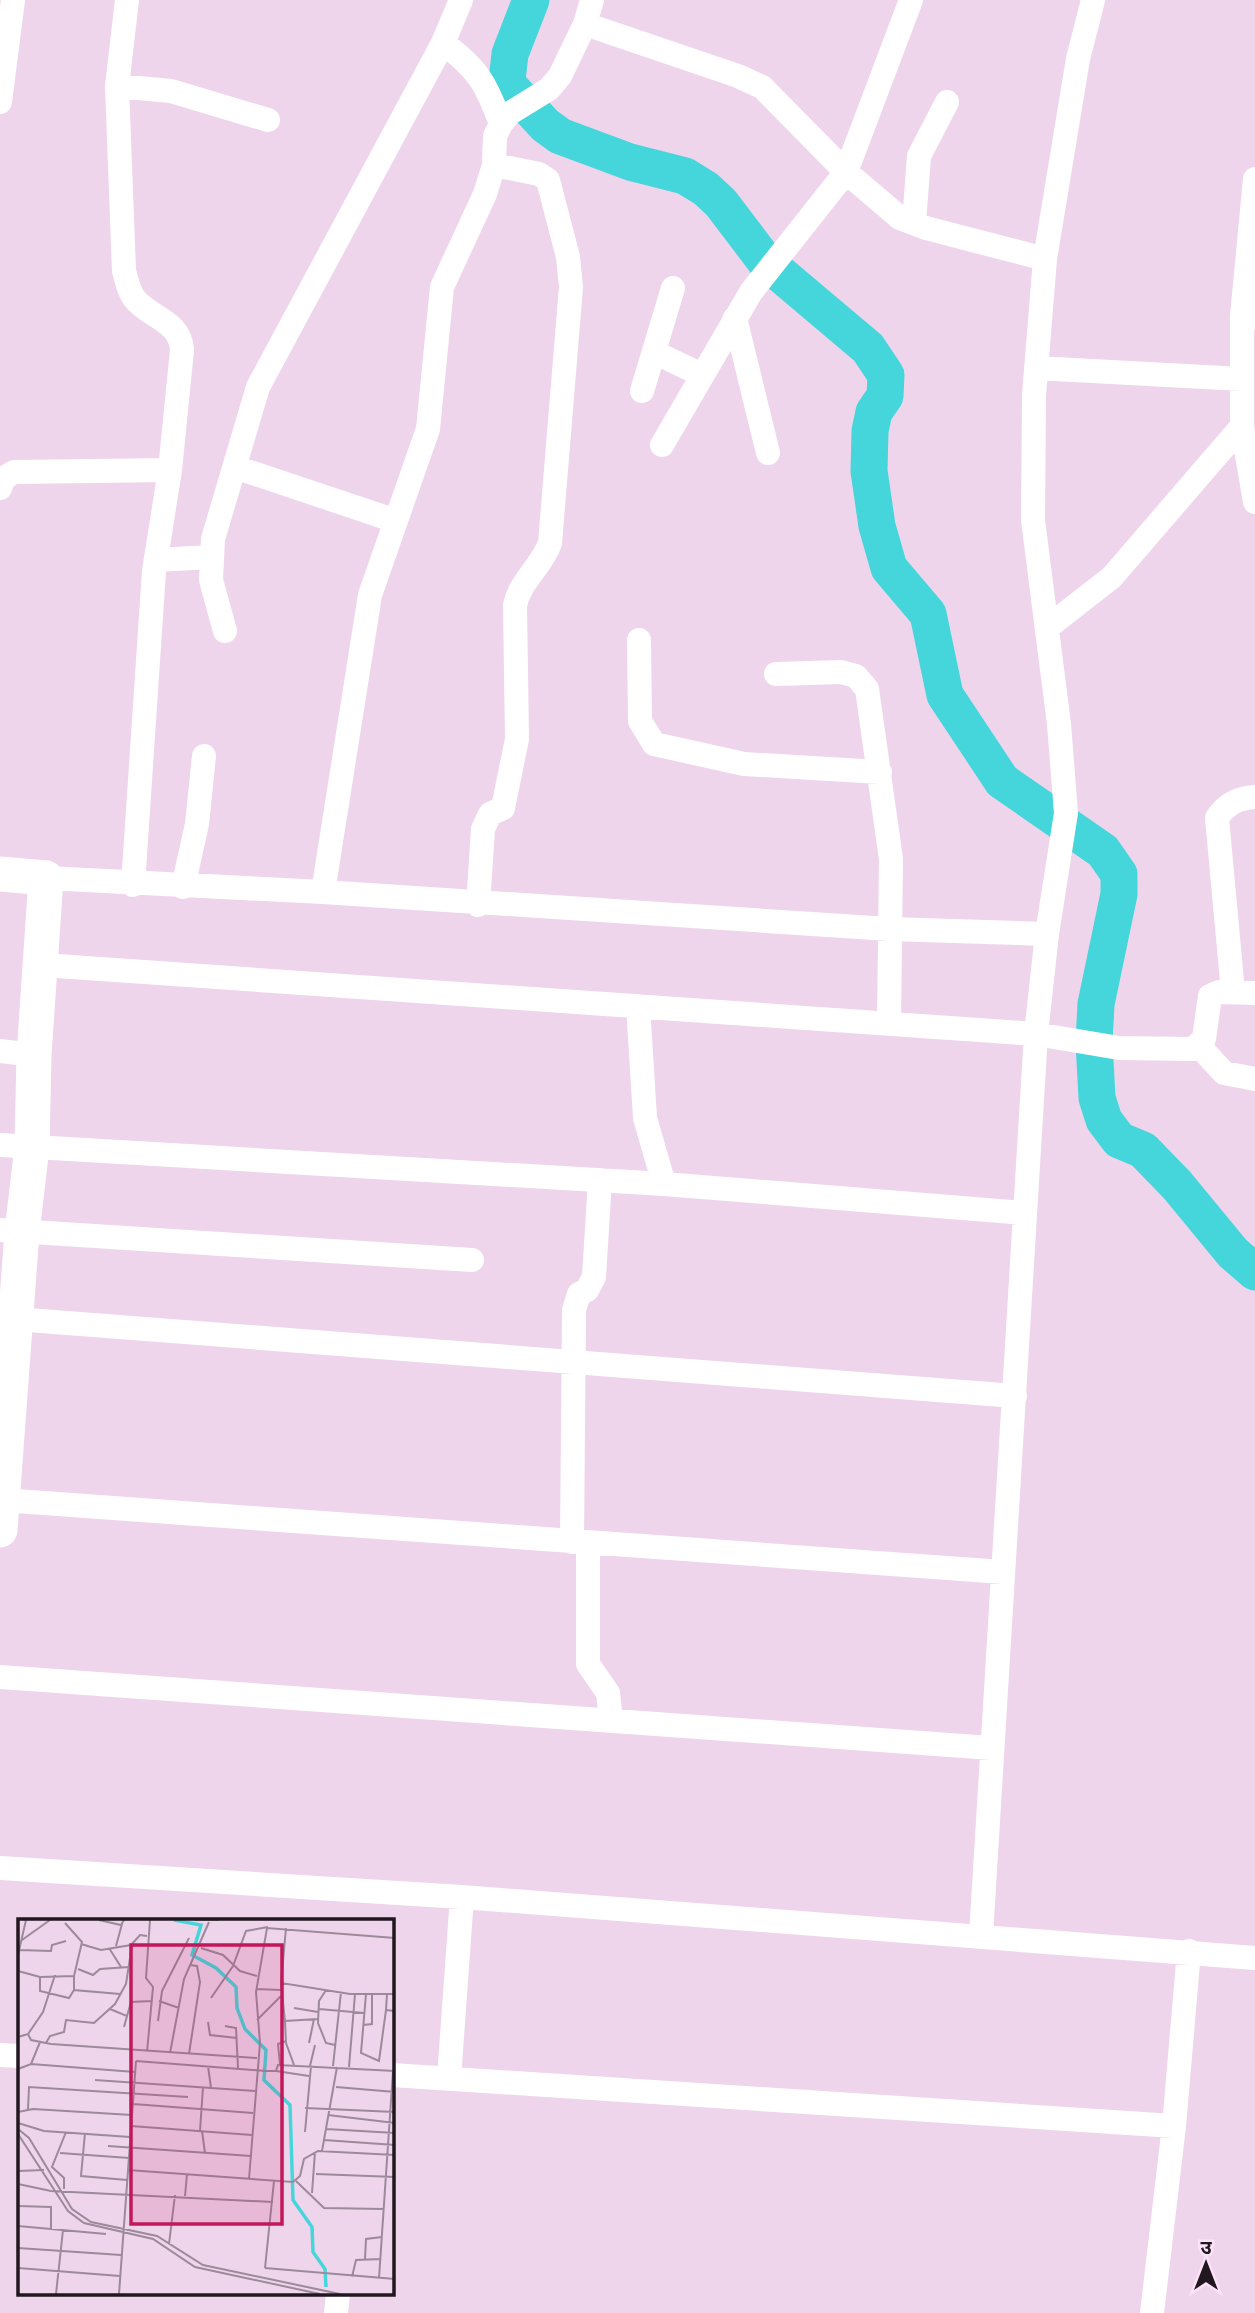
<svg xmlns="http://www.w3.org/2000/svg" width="1255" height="2313" font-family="Karla,'Noto Sans Devanagari',sans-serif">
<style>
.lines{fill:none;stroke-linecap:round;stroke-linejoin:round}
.river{stroke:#44d6da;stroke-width:37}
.street{stroke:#fff;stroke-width:24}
.secondary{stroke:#fff;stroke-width:35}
.inset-river{fill:none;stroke:#44d6da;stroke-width:3.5}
.inset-road{fill:none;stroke:#9c899a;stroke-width:2}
.view{fill:#c2185b;fill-opacity:0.15;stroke:#c2185b;stroke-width:3.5}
.inset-edge{fill:none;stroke:#20171f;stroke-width:3.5}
</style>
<rect width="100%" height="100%" fill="#efd5ec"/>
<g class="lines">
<path class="river" d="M531 0 510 54 507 80 511 88 545 125 560 136 630 162 685 176 706 189 721 203 765 261 868 348 886 375 885 396 874 412 870 431 869 471 877 526 889 568 928 614 945 695 1002 781 1103 851 1119 874V894L1096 1004 1094 1042 1097 1098 1104 1120 1119 1140 1143 1150 1177 1185 1233 1253 1255 1272"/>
<path class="street" d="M127 0 117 86 124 271C127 281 128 290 134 298 149 318 180 320 182 350L170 470 154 571 133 885
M585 24 738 76 762 87 846 172 900 218 926 228 1045 259
M443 43C478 69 486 83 501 124
M117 86 171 91 268 120
M0 102 13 0
M1255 179 1242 316 1255 318
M914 223 919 156 947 102
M1242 316V426L1255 502
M735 318 768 453
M654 352 702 375
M1036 368 1242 379
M642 391 673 288
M662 445 751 292 846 172 911 0
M235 467 396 521
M0 488 4 478 14 472 170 470
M156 560 211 557
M1048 627 1112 577 1242 426
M225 631 211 580 213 539 258 387 443 43 461 0
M639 640 640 721 654 744 744 764 880 772
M776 674 841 672 856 676 867 689 891 859 889 1023
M46 878 323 892 889 929 1047 934
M183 887 197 824 204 756
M323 892 370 595 428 429 442 287 485 194 494 165 495 136 501 124 510 113 549 89 560 76 585 24 592 0
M478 905 483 829 490 814 503 808 517 739 515 605C520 581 542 566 550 543L571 287 568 257 548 180 539 174 494 165
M43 965 1036 1034 1119 1048 1193 1049 1204 1039 1210 996 1219 992 1255 993
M1233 992 1217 818C1226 804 1238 798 1255 797
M638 1006 645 1118 664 1184
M1199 1046 1224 1073 1255 1079
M0 1051 34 1055
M0 1145 664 1184 1024 1213
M0 1230 472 1260
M15 1319 1015 1396
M2 1500 1003 1572
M572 1542 574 1310 579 1294 587 1290 594 1277 600 1180
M588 1543V1664L608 1693 611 1720
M0 1677 991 1748
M0 1868 462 1897 1255 1958
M981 1936 1036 1034 1047 934 1066 813 1059 724 1033 520 1034 395 1045 259 1078 59 1093 0
M0 2055 19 2056
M392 2075 1174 2126
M449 2078 462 1897
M336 2313 338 2294
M1152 2313 1174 2126 1189 1951"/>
<path class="secondary" d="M0 874 46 878 34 1055 32 1147 22 1232 0 1530"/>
</g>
<g transform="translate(18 1919)">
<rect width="376" height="376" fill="#efd5ec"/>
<path class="inset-river" d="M156 1 183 6 174 36 198 49 218 68 219 89 227 110 248 131 246 161 272 186 275 281 294 308 295 333 307 350 308 368"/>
<path class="inset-road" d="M81 1 103 6 106 1M176 1H201M268 9 263 64 332 75H377M4 21 32 1M63 25 83 31 113 26 122 16 129 17M98 27 104 5M91 29 103 48M183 29 205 36 222 52 239 57M1 31 33 32 34 26 48 22M0 36 8 1M60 50 75 56 82 50 111 48M0 52 22 58 56 57 64 23 47 4M56 57V71L102 75M22 58V72L51 79 56 71M263 64 267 102M238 70 263 71M308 71 301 82 300 104 308 124 317 126M348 75 343 134 361 142 368 91M369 75 368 91 377 92M193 79 215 47 228 12 250 8M141 82 161 89M276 89 300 93M92 90 109 97 106 108M301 90 346 94M109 97 113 83 133 82M239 101 263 77M140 102 144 72 171 19M190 103 192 116 219 119M345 106 354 105V75M207 107 218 109 220 149M10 115 25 93 37 56M0 118 10 115 13 121 33 125 239 139M28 124 32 117 46 113 48 101 76 104 97 85 108 65 114 26M291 124 296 100M129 133 135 68 128 59 132 1M152 134 166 60 191 3M171 135 182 63 179 47 172 46M118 142 248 152H258L260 146 377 152M13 145 22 123M262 146 260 125 268 122M276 146 268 124 267 102 300 100M190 147 193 169M292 147 297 126M315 147 323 73M331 148 337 75M0 150 13 145 117 153M258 152 291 157M77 161 237 172M318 168 377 173M115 185 235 194M287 189 377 193M10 190 11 168 170 178M0 193 15 190 114 196M310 196 377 204M0 204 26 212 112 218M113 207 234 216M0 210 11 219 54 290 73 303 139 317 185 346 322 375M308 210 377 214M182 212 185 168M184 212 187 234M287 213 293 147M67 214 63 257 109 261M0 215 50 292 66 304 135 320 177 348 302 375M306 221 377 226M90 227 233 237M304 232 319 148M42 234 111 239M110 251 275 263 282 257 286 240 300 232 377 236M0 252 26 251M298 255 377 258M231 260 242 124 238 73 249 9 377 19M278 262 306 289 366 290M0 265 33 272 255 283M46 270V259L34 248 48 213M294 274 297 233M167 277 169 255M0 287 33 288V310M0 307 88 315M151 325 157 276M0 329 103 336M347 340 348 320 364 318M0 349 102 357M247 349 377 360M247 349 256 262M334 358 338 341 363 340M361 359 375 152M38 375 45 311M101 375 118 142"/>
<path class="view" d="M113 26H264V305H113Z"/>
<rect width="376" height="376" class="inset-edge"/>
</g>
<g transform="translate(1206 2264)" stroke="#fce2f9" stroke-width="5" paint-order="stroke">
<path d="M0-5L12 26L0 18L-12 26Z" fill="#20171f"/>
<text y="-10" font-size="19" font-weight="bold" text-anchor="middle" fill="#20171f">उ</text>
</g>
</svg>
